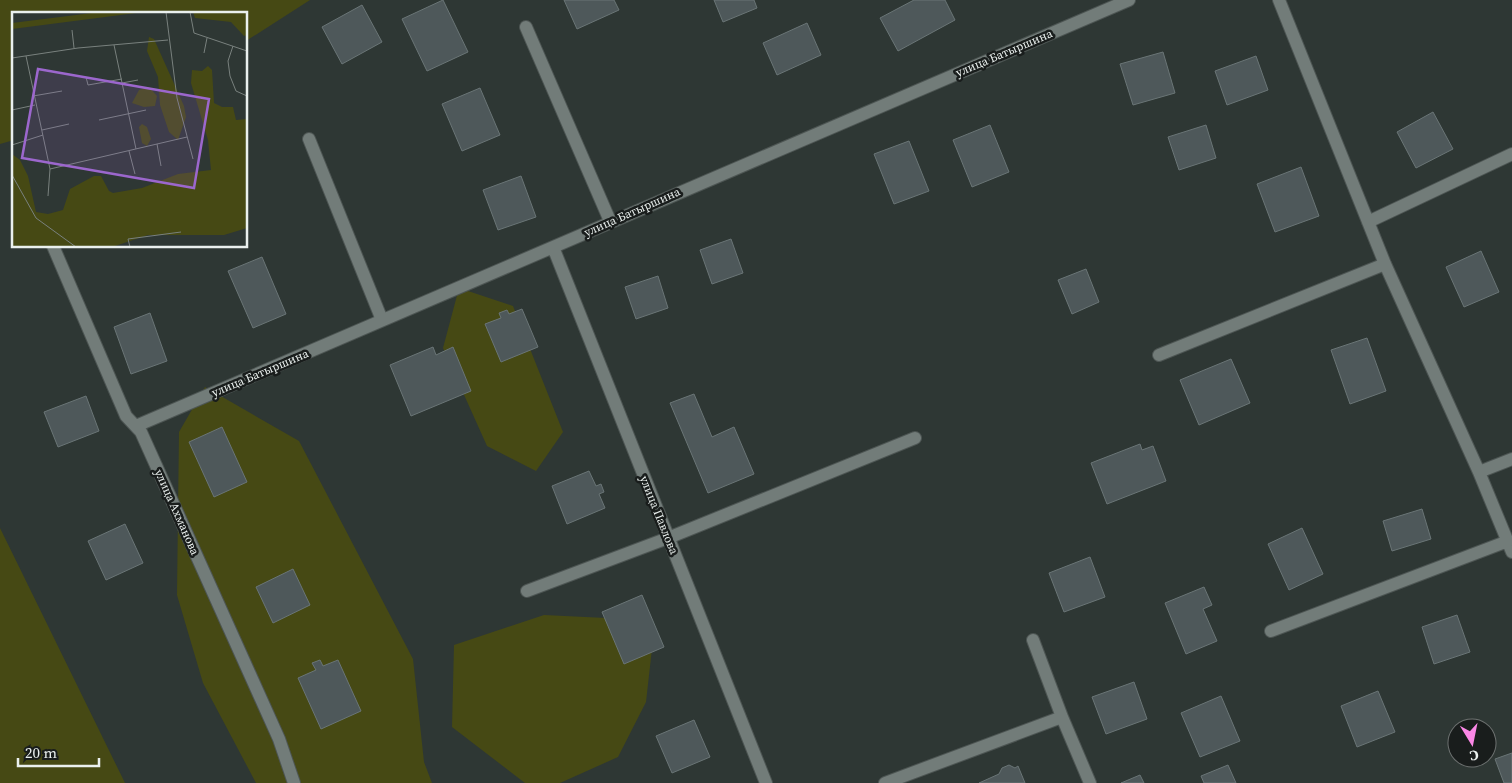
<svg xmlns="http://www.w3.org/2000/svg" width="1512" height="783" font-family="'Source Serif 4',serif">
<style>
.green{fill:#464914}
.building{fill:#4e585a;stroke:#6a7576}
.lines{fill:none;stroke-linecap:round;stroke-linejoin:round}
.minor-casing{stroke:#4d5553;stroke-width:14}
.minor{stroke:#727c79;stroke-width:12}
.labels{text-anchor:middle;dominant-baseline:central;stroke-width:5;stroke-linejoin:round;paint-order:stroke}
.street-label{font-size:12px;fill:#eaf0ee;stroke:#191d1c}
.inset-road{fill:none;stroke:#79817e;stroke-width:1}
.view{fill:#9c67cd;fill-opacity:0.15;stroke:#9c67cd;stroke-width:2.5}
.inset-edge{fill:none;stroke:#eaf0ee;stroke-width:2.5}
</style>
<rect width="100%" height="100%" fill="#2e3734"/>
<path class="green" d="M0 0H310L246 41V14H14V140L0 144Z
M459 288 513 306 563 432 536 471 487 446 443 348Z
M205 387 299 441 413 659 424 762 432 783H256L203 683 177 595 179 432Z
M0 528 125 783H0Z
M544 615 606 618 654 631 646 702 618 757 560 783H525L452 727 454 645Z"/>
<path class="building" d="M443 0 468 52 427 71 402 19Z
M564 0H614L619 10 577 29Z
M714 0H754L757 8 723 22Z
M914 0H945L955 20 898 51 880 18Z
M362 5 382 42 342 64 322 27Z
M807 23 821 55 777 75 763 43Z
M1163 52 1175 93 1133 105 1120 64Z
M1256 56 1268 90 1227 105 1215 71Z
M480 88 500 135 462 151 442 104Z
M1433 112 1453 149 1416 168 1397 132Z
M990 125 1009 172 972 187 953 140Z
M1206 125 1216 158 1179 170 1168 137Z
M909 141 929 191 894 204 874 154Z
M1301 167 1319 216 1275 232 1257 184Z
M521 176 536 217 498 230 483 190Z
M731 239 743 273 712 284 700 250Z
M1481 251 1499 292 1464 307 1446 267Z
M262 257 286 314 253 328 228 271Z
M1086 269 1099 302 1072 314 1058 280Z
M658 276 668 308 636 319 625 287Z
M522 309 538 347 501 362 485 324 501 318 499 313 507 310 509 314Z
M150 313 167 361 131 374 114 327Z
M1367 338 1386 391 1350 404 1331 350Z
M433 347 436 355 453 347 471 391 411 416 390 365Z
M1231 359 1250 403 1199 425 1180 380Z
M694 394 712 437 734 427 754 474 708 493 670 403Z
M86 396 99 431 58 447 44 412Z
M222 427 247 482 214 497 189 442Z
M1140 444 1142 450 1153 446 1166 481 1107 504 1091 463Z
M589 471 596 486 601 484 604 492 599 494 605 508 567 524 552 486Z
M1422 509 1431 539 1392 551 1383 521Z
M125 524 143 563 106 580 88 541Z
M1302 528 1323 574 1289 590 1268 544Z
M1090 557 1105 597 1064 612 1049 573Z
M293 569 310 605 273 623 256 587Z
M1204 587 1212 605 1203 609 1217 641 1186 654 1165 603Z
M642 595 664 647 624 664 602 612Z
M1457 615 1470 652 1434 664 1422 627Z
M320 660 323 666 338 660 361 711 321 729 298 678 316 670 312 663Z
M1134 682 1147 719 1106 734 1092 697Z
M1378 691 1395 732 1357 747 1341 706Z
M1221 696 1240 741 1200 757 1181 713Z
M694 720 710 757 672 773 656 736Z
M1512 753V783H1504L1495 759Z
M1009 765 1015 768 1018 766 1025 783H979L999 774 1002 768Z
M1228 765 1236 783H1204L1201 776Z
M1140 775 1144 783H1121Z"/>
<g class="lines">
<g class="minor-casing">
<path id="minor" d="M1279 0 1385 264 1479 472 1512 552
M526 27 610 221
M309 139 382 320
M1368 222 1512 154
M53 246 126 416 141 432 279 739 294 783
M553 247 766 783
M1159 355 1385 264
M136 426 1129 0
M1479 472 1512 459
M527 591 668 538 915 438
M1271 631 1508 541
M1033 640 1062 717
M885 783 1062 717 1090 783"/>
</g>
<use href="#minor" class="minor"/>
</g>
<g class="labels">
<g class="street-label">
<text transform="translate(1004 53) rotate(-23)">улица Батыршина</text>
<text transform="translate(632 212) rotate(-24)">улица Батыршина</text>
<text transform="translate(260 373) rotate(-23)">улица Батыршина</text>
<text transform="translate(177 512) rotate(66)">улица Ахманова</text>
<text transform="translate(659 515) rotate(68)">улица Павлова</text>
</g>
</g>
<g transform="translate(12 12)">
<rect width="235" height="235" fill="#2e3734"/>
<path d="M88 0H132L0 17V11ZM181 0H235V23L232 24 219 10 183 6ZM137 25 142 27 172 94 174 105 166 128 157 120 148 93 146 65 135 39ZM196 54 200 58 202 91 210 95H221L224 108 235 107V216L212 223H136L100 235H0V142L8 148 16 164 24 200 36 202 51 198 58 177 82 164H89L97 179 101 181 130 176 166 162 199 158 196 128 179 71 180 58 190 59ZM137 75 145 84 143 94 132 95 120 91 127 78ZM130 112 135 115 139 127 135 134 130 131 127 115Z" fill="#464914"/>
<path class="inset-road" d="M154 0 165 86 181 147M178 0 182 21 235 39M60 18 62 36M102 33 124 137M221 34 216 49 218 64 224 79 235 84M192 41 195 26M14 44 38 157 36 184M0 46 66 36 156 28M74 65 76 73 110 67M110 71 126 68M21 84 50 79M0 98 23 93M87 108 134 98M30 118 57 112M145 132 149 154M0 133 31 123M117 139 123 162M38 157 175 125M0 163 24 206 64 235M118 235 116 227 169 220"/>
<path class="view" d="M26 57 197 87 182 176 10 146Z"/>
<rect width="235" height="235" class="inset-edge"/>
</g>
<g transform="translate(1472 743) rotate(170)"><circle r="24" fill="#191d1c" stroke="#6d7170"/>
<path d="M0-4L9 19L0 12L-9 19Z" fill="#fb87e6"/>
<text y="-8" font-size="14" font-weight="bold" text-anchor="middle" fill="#eaf0ee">С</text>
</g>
<path d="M18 758v8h81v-8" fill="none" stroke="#eaf0ee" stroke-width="2.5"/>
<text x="25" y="758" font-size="15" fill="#eaf0ee" stroke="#191d1c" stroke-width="4" paint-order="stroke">20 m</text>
</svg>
